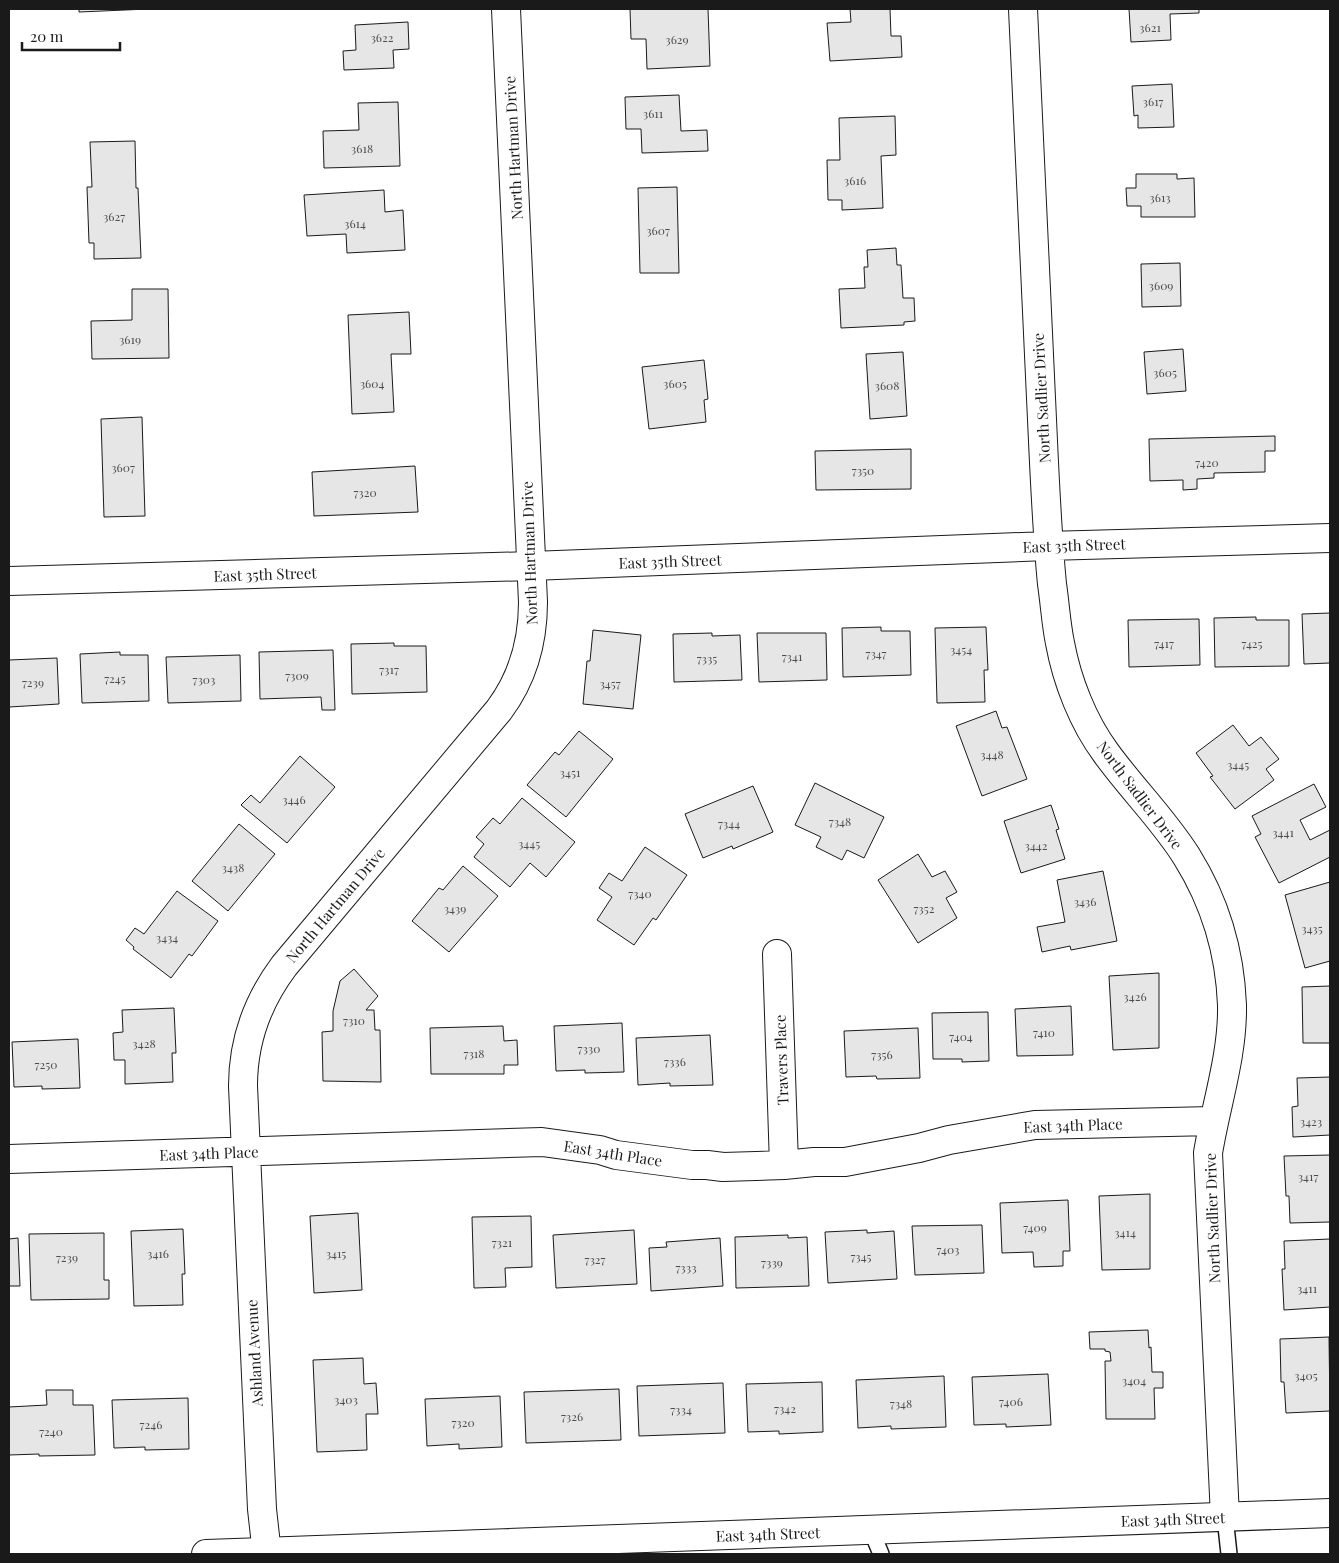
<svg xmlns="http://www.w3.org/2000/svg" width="1339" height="1563" font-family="'Playfair Display',serif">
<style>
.building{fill:#e6e6e6;stroke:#1a1a1a}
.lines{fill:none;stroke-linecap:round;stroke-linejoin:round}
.service-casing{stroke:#1a1a1a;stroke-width:18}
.minor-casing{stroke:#1a1a1a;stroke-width:30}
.tertiary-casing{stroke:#1a1a1a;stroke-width:30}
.service{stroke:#fff;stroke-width:15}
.minor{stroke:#fff;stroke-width:28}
.tertiary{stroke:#fff;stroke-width:28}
.labels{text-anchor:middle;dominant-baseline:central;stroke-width:4;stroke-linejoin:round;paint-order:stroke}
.number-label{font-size:12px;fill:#4d4d4d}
.street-label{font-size:15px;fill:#1a1a1a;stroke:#fff}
</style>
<rect width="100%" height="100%" fill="#fff"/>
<path class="building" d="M79 9H148L79 12Z
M630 9H708L710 66 647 69 646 39H631Z
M850 9H890L891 36H901L902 57 830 61 827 23 851 22Z
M1129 9H1199V13L1170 14 1171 40 1131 42Z
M408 22 409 49 393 50 394 68 344 70 343 51 356 50 355 25Z
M1172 84 1174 127 1138 128V115L1134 116 1132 86Z
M679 95 681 131 707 130 708 151 642 153 641 129H626L625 97Z
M398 102 400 166 324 168 323 131 359 130 358 103Z
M895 116 896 155 881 156 883 208 842 210V200H828L827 160H840L839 118Z
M135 141 136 188H138L141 258 94 259V243H89L87 187H92L90 142Z
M1136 174H1177V179L1194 178 1195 217H1141V206H1127L1126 188H1136Z
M677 187 679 273H640L638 188Z
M384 190 385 212 403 210 405 250 347 253 346 234 307 236 304 195Z
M896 248 897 265H901L903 298H914L915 321 904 322V325L841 328 839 289 865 288 864 267H868L867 250Z
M1180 263 1181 306 1142 307 1141 264Z
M132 289H168L169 358 92 359 91 321 132 320Z
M409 312 411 354H391L394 412 352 414 348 315Z
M1183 349 1186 391 1147 394 1144 352Z
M903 352 907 416 870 419 866 354Z
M704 360 708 399 704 400 706 422 649 429 642 367Z
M142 417 145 516 104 517 101 419Z
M1275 436V451H1265V472L1214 473V478L1197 479V489L1183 490V480L1150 481 1149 439Z
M911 449V489L816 490 815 451Z
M415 466 418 512 314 516 312 472Z
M1330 613V663L1304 664 1302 614Z
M1256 617V620H1289V666L1215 667 1214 618Z
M1199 619 1200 665 1129 667 1128 620Z
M881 627V631H910L911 675 843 677 842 628Z
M986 627 988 670H984L985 702 937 703 935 628Z
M593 630 641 635 633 709 583 704 587 661H590Z
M712 633V636L740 635 742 680 674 682 673 634Z
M757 633H826L827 680 759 682Z
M394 643V646H426L427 692 352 694 351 644Z
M333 650 335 710H322L321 697 260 699 259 652Z
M120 652V655H148L149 701 82 703 80 654Z
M240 655 241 701 168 703 166 657Z
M57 658 59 704 9 707V660Z
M996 711 1002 728 1007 727 1027 779 982 796 956 726Z
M1233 725 1249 746 1261 737 1279 759 1266 769 1274 780 1235 809 1210 777 1213 776 1196 753Z
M579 731 613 759 566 817 527 785 555 752 559 755Z
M300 756 335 787 287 843 241 805 251 795 260 803Z
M815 783 884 817 864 858 847 850 842 860 816 847 821 837 795 825Z
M1314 784 1326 807 1300 820 1310 840 1330 830V857L1279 883 1255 837 1261 834 1252 816Z
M753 786 773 832 733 849 732 846 703 858 685 814Z
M522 798 575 842 546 877 530 863 510 887 474 857 484 844 476 837 493 818 500 824Z
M1051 805 1059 829 1056 830 1065 859 1021 873 1004 821Z
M239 824 275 854 228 911 192 881Z
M645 847 687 875 656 920 653 918 634 945 597 920 612 897 599 888 609 873 622 881Z
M918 854 932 877 945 871 957 892 946 898 957 918 918 943 878 880Z
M463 866 498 896 449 952 412 921 439 888 443 890Z
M1103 871 1117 941 1071 950 1070 946 1042 952 1037 927 1065 922 1057 880Z
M1330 882V961L1305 968 1285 895Z
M177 891 218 921 192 956 189 954 171 978 133 949 134 947 126 940 135 928 144 934Z
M354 969 378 996 366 1010H374L375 1030H380L381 1082 323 1081 322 1032 333 1031V1011L340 981Z
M1159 973V1048L1113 1050 1109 976Z
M1330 986V1043H1303L1302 987Z
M1071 1006 1073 1055 1017 1056 1015 1009Z
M174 1008 176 1053H172L173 1082 125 1084V1060H114L113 1033 123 1032 122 1010Z
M988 1012 989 1061 962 1062V1059H933L932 1013Z
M622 1023 624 1072 585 1073V1070L556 1071 554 1026Z
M503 1026 504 1041 517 1040 518 1065H504V1074H431L430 1028Z
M918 1028 920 1078 877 1079 876 1076 846 1077 844 1031Z
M710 1035 713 1085 670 1086V1083L638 1085 636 1038Z
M78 1039 80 1088 42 1089V1086L14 1087 12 1042Z
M1330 1077V1135L1293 1137 1292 1107 1298 1106 1297 1078Z
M1330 1155V1222L1290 1223 1289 1196H1286L1284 1156Z
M1150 1194V1269L1102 1270 1099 1196Z
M1068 1200 1070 1251H1063V1266L1034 1267 1033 1252 1002 1253 1000 1203Z
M358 1213 362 1290 314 1293 310 1216Z
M531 1216 532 1267 505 1268 506 1287 474 1288 472 1217Z
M982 1225 984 1273 915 1275 912 1226Z
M183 1229 185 1274H182L183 1305 134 1306 131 1231Z
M634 1230 637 1284 556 1288 553 1235Z
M867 1230V1233L894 1231 897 1279 828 1283 825 1232Z
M104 1233V1280H109V1299L31 1300 29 1234Z
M788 1235V1238L807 1237 809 1286 736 1288 735 1237Z
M18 1238 20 1286H9V1239Z
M720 1238 723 1286 651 1291 649 1248 667 1247 666 1242Z
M1330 1239V1307L1284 1310 1282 1269H1285L1284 1241Z
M1148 1330 1149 1348 1151 1347 1152 1372H1163V1388H1154L1155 1419H1106L1105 1361H1111L1110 1352 1105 1351V1349H1090L1089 1332Z
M1329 1337 1330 1411 1286 1413 1284 1382H1281L1280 1339Z
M363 1358 364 1384 376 1383 378 1414H366L367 1450 317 1452 313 1360Z
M1048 1374 1051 1425 1006 1427V1424L974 1425 972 1377Z
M944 1376 946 1427 891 1429V1426L858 1428 856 1380Z
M822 1382 823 1432 779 1434V1431L748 1432 746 1384Z
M723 1383 725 1433 639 1436 637 1386Z
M619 1389 621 1440 526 1443 524 1392Z
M46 1390H73V1405H93L95 1455 39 1456V1454L9 1455V1407L47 1405Z
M500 1396 502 1447 459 1449V1444L427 1446 425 1399Z
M188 1398 189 1449 145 1450V1447L114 1448 112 1400Z"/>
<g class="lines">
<g class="service-casing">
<path id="service" d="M1225 1517 1229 1554
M871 1530 881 1554"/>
</g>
<g class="minor-casing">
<path id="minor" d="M1023 9C1029 139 1035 269 1041 398 1044 460 1046 522 1052 584 1055 604 1056 624 1060 643 1067 681 1083 722 1106 753 1132 789 1164 820 1187 857 1215 902 1230 953 1232 1005 1233 1055 1216 1104 1208 1153L1225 1517
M9 581 531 566 1047 546 1330 538
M777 954 784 1165
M9 1159 542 1142 600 1150 616 1155 692 1165H707L723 1167 784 1165 814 1162H845L919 1148 949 1140 1035 1125 1213 1121
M267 1554 262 1509 243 1086C243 1041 257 1002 284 966L499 710C523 678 533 642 533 602L506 9"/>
</g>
<g class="tertiary-casing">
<path id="tertiary" d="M206 1554 1330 1513"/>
</g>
<use href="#service" class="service"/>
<use href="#minor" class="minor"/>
<use href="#tertiary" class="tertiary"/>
</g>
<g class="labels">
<g class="number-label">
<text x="1150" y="27">3621</text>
<text x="382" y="37">3622</text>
<text x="677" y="39">3629</text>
<text x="1153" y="101">3617</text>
<text x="653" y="113">3611</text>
<text x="362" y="148">3618</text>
<text x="855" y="180">3616</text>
<text x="1160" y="197">3613</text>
<text x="114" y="216">3627</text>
<text x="355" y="223">3614</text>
<text x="658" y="230">3607</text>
<text x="1161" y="285">3609</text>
<text x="130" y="339">3619</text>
<text x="1165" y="372">3605</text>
<text x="372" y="383">3604</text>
<text x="675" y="383">3605</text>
<text x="887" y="385">3608</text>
<text x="1207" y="462">7420</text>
<text x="123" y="467">3607</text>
<text x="863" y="470">7350</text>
<text x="365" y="492">7320</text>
<text x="1164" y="643">7417</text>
<text x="1252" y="643">7425</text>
<text x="961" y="649">3454</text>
<text x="876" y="653">7347</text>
<text x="792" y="656">7341</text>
<text x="707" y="658">7335</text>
<text x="389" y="669">7317</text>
<text x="297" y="675">7309</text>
<text x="115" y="678">7245</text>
<text x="204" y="679">7303</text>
<text x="33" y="682">7239</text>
<text x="610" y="683">3457</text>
<text x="992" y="754">3448</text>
<text x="1238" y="764">3445</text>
<text x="570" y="772">3451</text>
<text x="294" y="799">3446</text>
<text x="840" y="821">7348</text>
<text x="729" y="823">7344</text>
<text x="1283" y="832">3441</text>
<text x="529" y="843">3445</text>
<text x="1036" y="845">3442</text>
<text x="233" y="867">3438</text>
<text x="640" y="893">7340</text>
<text x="1085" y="901">3436</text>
<text x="455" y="908">3439</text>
<text x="924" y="908">7352</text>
<text x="1312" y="928">3435</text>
<text x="167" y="937">3434</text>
<text x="1135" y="996">3426</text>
<text x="354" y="1020">7310</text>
<text x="1044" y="1032">7410</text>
<text x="961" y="1036">7404</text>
<text x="144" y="1043">3428</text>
<text x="589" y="1048">7330</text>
<text x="474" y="1053">7318</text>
<text x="882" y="1054">7356</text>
<text x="675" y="1061">7336</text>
<text x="46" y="1064">7250</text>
<text x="1311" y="1121">3423</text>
<text x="1308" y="1176">3417</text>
<text x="1035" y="1227">7409</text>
<text x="1125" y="1232">3414</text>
<text x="502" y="1242">7321</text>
<text x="948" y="1249">7403</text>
<text x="158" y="1253">3416</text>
<text x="336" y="1253">3415</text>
<text x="861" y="1256">7345</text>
<text x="67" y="1257">7239</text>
<text x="595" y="1259">7327</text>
<text x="772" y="1262">7339</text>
<text x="686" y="1267">7333</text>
<text x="1307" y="1288">3411</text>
<text x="1306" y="1375">3405</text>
<text x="1134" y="1380">3404</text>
<text x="346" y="1399">3403</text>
<text x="1011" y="1401">7406</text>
<text x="901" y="1403">7348</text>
<text x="785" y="1408">7342</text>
<text x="681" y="1409">7334</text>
<text x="572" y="1416">7326</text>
<text x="463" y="1422">7320</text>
<text x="151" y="1424">7246</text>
<text x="51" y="1431">7240</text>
</g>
<g class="street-label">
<text transform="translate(513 148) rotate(-93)">North Hartman Drive</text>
<text transform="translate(1041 398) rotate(-93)">North Sadlier Drive</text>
<text transform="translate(1074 545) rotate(-2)">East 35th Street</text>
<text transform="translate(529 553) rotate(-92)">North Hartman Drive</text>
<text transform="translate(670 561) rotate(-2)">East 35th Street</text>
<text transform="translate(265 574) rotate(-2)">East 35th Street</text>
<text transform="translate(1140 795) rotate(53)">North Sadlier Drive</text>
<text transform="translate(335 905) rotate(-50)">North Hartman Drive</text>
<text transform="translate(781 1060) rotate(-92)">Travers Place</text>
<text transform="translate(1073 1125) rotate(-2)">East 34th Place</text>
<text transform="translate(209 1153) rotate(-2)">East 34th Place</text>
<text transform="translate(613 1153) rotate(9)">East 34th Place</text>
<text transform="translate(1212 1218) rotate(-92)">North Sadlier Drive</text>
<text transform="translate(254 1353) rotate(-93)">Ashland Avenue</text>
<text transform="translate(1173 1519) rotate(-2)">East 34th Street</text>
<text transform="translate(768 1534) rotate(-2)">East 34th Street</text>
</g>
</g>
<rect width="1339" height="1563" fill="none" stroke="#1a1a1a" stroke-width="20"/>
<path d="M22 42v8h98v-8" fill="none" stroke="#1a1a1a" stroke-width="2.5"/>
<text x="30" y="42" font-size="15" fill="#1a1a1a" stroke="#ffffff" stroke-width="4" paint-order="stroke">20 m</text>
</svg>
